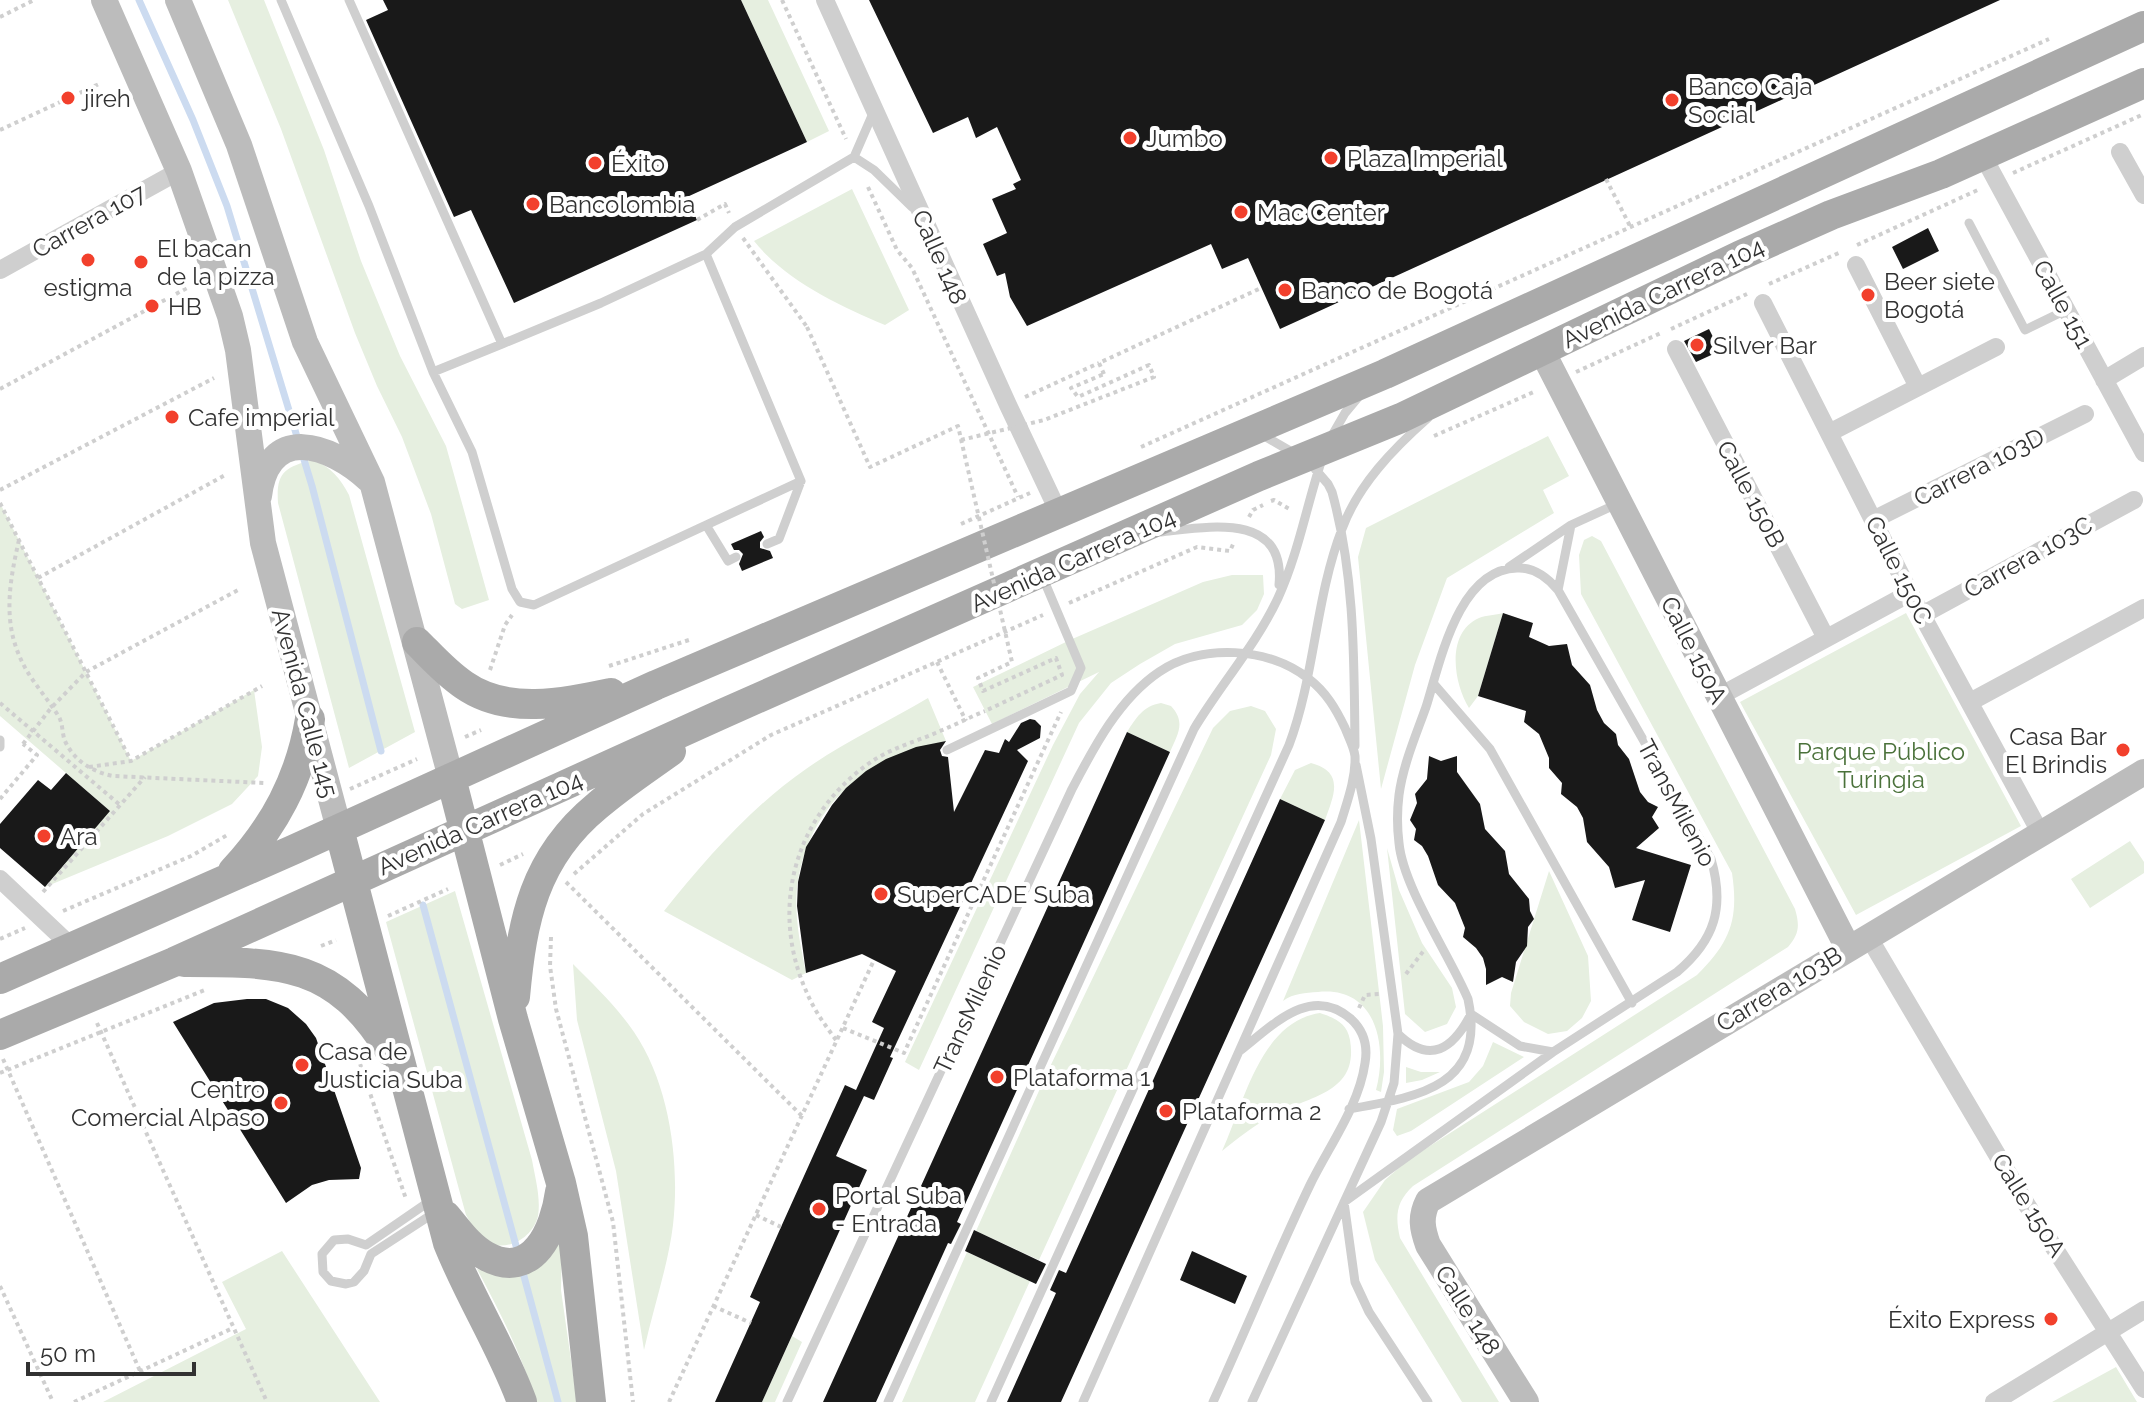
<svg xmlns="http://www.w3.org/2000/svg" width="2144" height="1402" font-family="Raleway,sans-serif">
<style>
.green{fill:#e6efe0}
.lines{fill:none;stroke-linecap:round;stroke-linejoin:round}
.stream{stroke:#ccdbf0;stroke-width:7}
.building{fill:#191919}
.path{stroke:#cfcfcf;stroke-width:4;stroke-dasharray:4 4;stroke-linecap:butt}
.lane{stroke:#cfcfcf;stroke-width:9}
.street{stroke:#cfcfcf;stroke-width:18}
.secondary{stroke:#bcbcbc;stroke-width:26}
.primary{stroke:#aaa;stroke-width:30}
.path-bridge{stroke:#cfcfcf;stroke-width:4;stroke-dasharray:4 4;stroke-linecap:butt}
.poi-dot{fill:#f2402c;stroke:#fff;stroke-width:3}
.labels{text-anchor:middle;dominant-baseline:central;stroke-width:8;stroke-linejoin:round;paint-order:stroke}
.poi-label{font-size:24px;fill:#323232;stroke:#fff;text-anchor:start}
.street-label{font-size:24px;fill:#323232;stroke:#fff}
.park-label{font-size:24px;fill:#4b723b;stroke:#fff}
</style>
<rect width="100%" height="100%" fill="#fff"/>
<path class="green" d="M228 0H264L324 150 361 261 400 356 446 446 489 600 462 609 455 604 431 514 402 437 377 386 355 333 281 129Z
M741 0H768L829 131 807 142Z
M852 189 909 310 885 325C838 305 786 281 754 241Z
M1548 436 1569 476 1543 490 1554 513 1447 578 1415 665 1381 789 1358 557 1366 528Z
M313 460C330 466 341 479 349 495L415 732 349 768 278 503C276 473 284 467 313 460Z
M0 503 131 761 254 690 262 747 258 776 232 804 168 836 45 887 110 811 0 716Z
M1592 536 1601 541 1795 909C1800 926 1799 934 1788 947L1413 1186C1396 1202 1395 1216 1400 1238L1499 1402H1462L1375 1260 1363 1212 1385 1180 1408 1160 1697 975C1730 942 1739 920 1732 873L1581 594 1579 555 1584 540Z
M1232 575H1263L1264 594 1257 610 1242 625 1175 644 1140 664 1111 683 1079 723 919 1070 905 1062 1053 745 1080 694 1099 672 992 724 973 687 1070 640 1203 582Z
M1503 613 1478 696 1469 708C1454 684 1445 633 1479 618 1486 615 1496 615 1503 613Z
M1906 613 2021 826 1856 915 1740 702Z
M928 698 946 741C870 756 812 800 798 880 793 911 800 943 806 973L792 980 664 911C706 859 751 807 806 769 844 742 888 722 928 698Z
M1161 703 1171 706C1186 722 1178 734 1170 752L1127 732C1136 718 1143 706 1161 703Z
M1251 706 1265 711 1276 729 1271 755 1039 1260 976 1231 1047 1073 1213 728 1230 711Z
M1311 763C1345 772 1334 795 1325 820L1280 799 1295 770Z
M1359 820 1383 1026 1384 1072 1381 1092 1376 1090C1388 1045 1376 986 1318 992 1305 993 1294 993 1283 1001Z
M2130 841 2144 862V873L2090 908 2071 879Z
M1387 848 1399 890 1422 943 1452 988 1456 1007 1447 1024 1425 1032 1405 1014Z
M1549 871 1588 956 1591 1001 1582 1018 1567 1031 1548 1034 1524 1022 1510 1006 1511 993Z
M455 891 532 1160C535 1177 541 1198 538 1216 532 1241 500 1256 479 1237 474 1232 470 1221 466 1215L386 922Z
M573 964C595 986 616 1006 634 1032 670 1085 680 1163 673 1225 668 1266 653 1309 644 1350L616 1171 577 1020Z
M1320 1013C1335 1018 1347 1023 1350 1040 1359 1093 1310 1096 1273 1115 1255 1125 1238 1138 1222 1151 1244 1103 1260 1022 1320 1013Z
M1493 1042 1524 1057 1411 1131 1397 1136 1393 1130 1397 1109 1469 1082 1483 1066Z
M1406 1067 1421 1072H1440L1422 1080 1406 1083Z
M562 1241 561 1290 577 1402H536C522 1355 500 1312 477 1269L502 1275 543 1261Z
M282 1251 380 1402H103L246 1329 222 1282Z
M967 1252 1030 1281 975 1402H902Z
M792 1336 802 1342 775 1402H762Z
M2116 1367 2137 1402H2052Z"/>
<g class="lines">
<path class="stream" d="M139 0 193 120 227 206 312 486 381 751
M423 905 518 1253
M522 1269 558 1402"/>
</g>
<path class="building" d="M383 0H741L807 142 687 197 697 220 514 303 471 210 454 217 366 20 388 10Z
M869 0H2000L1280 329 1248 258 1222 269 1211 244 1027 326 1010 297 1005 273 997 276 983 244 1007 233 992 199 1016 189 1013 184 1021 180 997 127 976 138 968 117 933 133Z
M1928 228 1939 251 1903 269 1892 247Z
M1709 329 1720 351 1696 362 1684 341Z
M761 531 764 537 760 542V548L770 551 773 558 742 571 739 564 743 554 739 550H734L731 544Z
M1503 613 1533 623 1529 637 1549 646 1567 644 1572 665 1590 685 1597 710 1604 723 1616 734 1618 745 1629 759 1640 792 1648 802 1658 807 1652 817 1659 828 1636 848 1691 865 1670 932 1632 920 1645 880 1615 888 1609 867 1587 842 1583 818 1577 807 1561 794 1562 783 1549 768V758L1539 734 1524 722 1526 711 1478 696Z
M1030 719 1035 720 1041 726 1040 738 1017 750 1028 761 890 1057 893 1058 874 1100 864 1096 836 1156 867 1170 762 1402H715L760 1302 750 1297 781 1227 845 1085 856 1090 884 1028 872 1022 896 971 862 954 806 973 797 906 798 882 806 847 832 805 846 788 866 771 886 759 916 747 946 741 940 750 942 756 948 757 954 812 985 750 999 753 1005 739 1009 742 1021 723Z
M1127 732 1170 752 957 1222 961 1224 951 1244 948 1243 876 1402H823Z
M1429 756 1441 761 1457 756V772L1480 804 1485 829 1505 851 1509 874 1529 899 1530 911 1534 919 1528 927 1527 946 1516 962 1513 982 1502 977 1486 985V969L1483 958 1476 948 1463 937 1465 928 1455 903 1438 885 1428 856 1422 846 1414 840 1416 829 1410 820 1417 803 1415 794 1427 779Z
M66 773 110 811 45 887 0 848V824L38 780 51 790Z
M1280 799 1325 820 1061 1402H1007L1056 1293 1050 1290 1059 1270 1066 1273Z
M247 999H266L288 1008 306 1024 316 1038 361 1168 359 1179 329 1180 312 1185 286 1203 173 1022 214 1003Z
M974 1230 1046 1264 1036 1284 965 1251Z
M1192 1251 1247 1276 1235 1304 1180 1280Z"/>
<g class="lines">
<path class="path" d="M782 0 846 139
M0 17 34 0
M0 130 99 84
M2013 173 2144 114
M1606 179 1630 226
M868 187 897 250 912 268 1018 497
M697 220 725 204 729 213
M743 238 807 327
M1857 245 1980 189
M1769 284 1841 252
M1671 329 1747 294
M1576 372 1663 332
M1104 374 1099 363 1261 288
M0 389 187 288
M1025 397 1099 363
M1434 436 1536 391
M1141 447 2049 39
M0 490 214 378
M1271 501 1274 500 1291 510
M0 503 131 761
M1249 517 1253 510 1263 505
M961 524 1030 493
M19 540C10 579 3 618 19 655 28 678 47 697 59 717 63 724 62 734 65 741 74 761 93 772 113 776L264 783
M38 578 227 474
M1069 603 1197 547 1230 551 1234 542
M937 662 966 721
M609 666 692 639
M490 670 505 625 512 615
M0 703 120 805
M465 737 481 730
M23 744 51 708 86 672 238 590
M89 767 131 761 262 686
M350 789 417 759
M0 799 37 755 23 744
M500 865 523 854
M574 874 643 814 771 735 1043 615
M566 882 802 1116
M43 892 145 777
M63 911 191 856 229 834
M388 916 448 889
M551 937 550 966 556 1009 613 1222 633 1402
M0 939 25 928
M321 946 336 940
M1406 974 1425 949
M1359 1008 1365 995 1379 994
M97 1023 267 1402
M843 1028 904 1053 1061 712
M836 1040C825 1025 814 1010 807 993 769 910 794 817 868 764 890 748 916 742 940 731 955 725 970 717 985 711
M355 1049 406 1199
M3 1059 140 1371
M0 1073 207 989
M756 1215 781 1227
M0 1286 53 1402
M713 1306 751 1323
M74 1402 233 1328
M669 1402 874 960"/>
<path class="lane" d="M281 0 369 206 433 372 472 452 512 589 520 602 534 605 801 481 706 254 601 303 502 344 349 0
M854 157 874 170 912 207
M1969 223 2025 330 2066 310
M706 254 735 227 854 157 874 111
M433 372 502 344
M1261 434 1297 455
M1330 439 1345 413 1360 395
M1315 469 1328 484 1332 492C1355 575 1354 660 1355 746
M706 525 728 561 736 557
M1571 525 1619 503
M1161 532C1207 527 1286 511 1279 585
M767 544 779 539 801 481
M1509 567 1571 525 1558 590
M1433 683 1490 749 1632 1003
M0 740V747
M947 750 1071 691 1081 668 1043 578
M1398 1034C1430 1065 1453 1049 1471 1014L1520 1046 1553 1052
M1349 1109C1417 1097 1487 1087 1468 999 1450 956 1403 887 1399 843 1397 827 1397 811 1399 795 1403 765 1416 735 1426 707 1440 663 1458 569 1517 568 1534 567 1547 577 1558 590L1711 859C1725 907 1715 940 1677 972L1553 1052 1344 1202 1355 1282 1369 1312 1428 1402
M430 1201 366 1245 348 1239 334 1240 322 1254 323 1272 331 1281 346 1284 354 1282 364 1271 371 1254 434 1213
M787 1402 1072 789C1094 747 1119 699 1159 672 1201 643 1269 647 1309 679 1326 692 1336 709 1345 728 1348 736 1354 747 1355 756 1356 778 1347 802 1341 822L1083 1402
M888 1402 1194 729C1221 684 1256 645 1278 598 1299 552 1307 503 1323 456
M991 1402 1289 745C1315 676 1315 599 1342 529 1358 485 1393 449 1428 418
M1213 1402C1246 1330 1276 1256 1310 1185 1329 1146 1359 1106 1365 1063 1368 1046 1364 1031 1351 1019 1311 984 1273 1025 1241 1050
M1252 1402 1381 1122 1394 1083 1398 1034 1371 839 1356 765"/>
<path class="street" d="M825 0 1008 405 1059 513
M2120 152 2144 195
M1983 156 2144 453
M1856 265 1918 387
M0 270 179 171
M1763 303 1910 593 2041 834
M1676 349 1826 638
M2104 380 2144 356
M1829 433 1996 347
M1873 520 2085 414
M1922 615 2134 500
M1718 697 1910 593
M1970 702 2144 608
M0 879 72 947
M1868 936 2025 1202 2144 1389
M1994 1402 2144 1310"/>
<path class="secondary" d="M104 0 179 171 230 316 238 350 263 543 339 829
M178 0 239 145 305 342 372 482 451 778
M1542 351 1848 948
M259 496C268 423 330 444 369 480
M1526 1402 1428 1245C1422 1228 1420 1217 1428 1201L2144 772"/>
<path class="primary" d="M417 642C432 657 446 673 464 685 507 715 563 703 611 693
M451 778 513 1019 561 1183 573 1236 591 1402
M339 829 448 1243C470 1298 502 1347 522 1402
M233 871C274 827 300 779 310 719
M184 962C280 962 335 961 390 1051
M0 979 295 849 656 685 1385 374 2144 26
M515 997C522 920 534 858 597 806 620 786 646 769 671 751
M0 1035 174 962 722 714 1259 476 1401 418 1739 256 1831 215 1941 174 2144 83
M446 1216C458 1230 469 1247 486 1256 533 1282 555 1229 560 1192"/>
<path class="path-bridge" d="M807 327 870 467 958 426 1012 662 978 678 983 691 1056 658 1062 675 985 711
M961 440 1044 420 1154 377 1149 365 1078 397 1071 388 1104 374"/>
</g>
<g class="poi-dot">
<circle cx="68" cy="98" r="8"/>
<circle cx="1672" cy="100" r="8"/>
<circle cx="1130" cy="138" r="8"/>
<circle cx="1331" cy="158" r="8"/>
<circle cx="595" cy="163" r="8"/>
<circle cx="533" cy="204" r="8"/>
<circle cx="1241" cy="212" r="8"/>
<circle cx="88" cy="260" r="8"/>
<circle cx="141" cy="262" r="8"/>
<circle cx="1285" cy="290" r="8"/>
<circle cx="1868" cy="295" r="8"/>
<circle cx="152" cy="306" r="8"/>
<circle cx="1697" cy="345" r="8"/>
<circle cx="172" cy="417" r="8"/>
<circle cx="2123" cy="750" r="8"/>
<circle cx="44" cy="836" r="8"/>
<circle cx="881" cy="894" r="8"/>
<circle cx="302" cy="1065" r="8"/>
<circle cx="997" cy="1077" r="8"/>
<circle cx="281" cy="1103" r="8"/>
<circle cx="1166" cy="1111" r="8"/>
<circle cx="819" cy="1209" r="8"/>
<circle cx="2051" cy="1319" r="8"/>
</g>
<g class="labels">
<g class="poi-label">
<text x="1688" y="86">Banco Caja<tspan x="1688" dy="28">Social</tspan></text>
<text x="84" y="98">jireh</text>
<text x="1146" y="138">Jumbo</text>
<text x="1347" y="158">Plaza Imperial</text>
<text x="611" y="163">Éxito</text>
<text x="549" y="204">Bancolombia</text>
<text x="1257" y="212">Mac Center</text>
<text x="157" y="248">El bacan<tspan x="157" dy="28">de la pizza</tspan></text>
<text x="1884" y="281">Beer siete<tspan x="1884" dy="28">Bogotá</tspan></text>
<text x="88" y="287" text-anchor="middle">estigma</text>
<text x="1301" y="290">Banco de Bogotá</text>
<text x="168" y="306">HB</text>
<text x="1713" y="345">Silver Bar</text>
<text x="188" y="417">Cafe imperial</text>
<text x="2107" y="736" text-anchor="end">Casa Bar<tspan x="2107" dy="28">El Brindis</tspan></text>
<text x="60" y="836">Ara</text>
<text x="897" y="894">SuperCADE Suba</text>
<text x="318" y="1051">Casa de<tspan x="318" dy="28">Justicia Suba</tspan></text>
<text x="1013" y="1077">Plataforma 1</text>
<text x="265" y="1089" text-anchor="end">Centro<tspan x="265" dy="28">Comercial Alpaso</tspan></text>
<text x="1182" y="1111">Plataforma 2</text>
<text x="835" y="1195">Portal Suba<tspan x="835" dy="28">- Entrada</tspan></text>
<text x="2035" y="1319" text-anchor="end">Éxito Express</text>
</g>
<g class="street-label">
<text transform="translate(89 221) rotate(-29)">Carrera 107</text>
<text transform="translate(940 257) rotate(66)">Calle 148</text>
<text transform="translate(1663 293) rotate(-26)">Avenida Carrera 104</text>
<text transform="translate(2063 304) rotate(61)">Calle 151</text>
<text transform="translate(1979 467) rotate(-27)">Carrera 103D</text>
<text transform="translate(1751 494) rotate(62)">Calle 150B</text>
<text transform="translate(2028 557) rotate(-29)">Carrera 103C</text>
<text transform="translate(1073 560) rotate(-24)">Avenida Carrera 104</text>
<text transform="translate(1899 570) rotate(63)">Calle 150C</text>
<text transform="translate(1694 650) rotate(63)">Calle 150A</text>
<text transform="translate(305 703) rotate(75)">Avenida Calle 145</text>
<text transform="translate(1677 803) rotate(62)">TransMilenio</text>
<text transform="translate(480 823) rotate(-24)">Avenida Carrera 104</text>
<text transform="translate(1779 989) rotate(-31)">Carrera 103B</text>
<text transform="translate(970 1009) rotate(-65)">TransMilenio</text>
<text transform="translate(2029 1205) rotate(58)">Calle 150A</text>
<text transform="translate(1468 1310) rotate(58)">Calle 148</text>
</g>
<g class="park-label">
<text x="1881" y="751">Parque Público<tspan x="1881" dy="28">Turingia</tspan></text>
</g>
</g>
<path d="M28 1362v12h166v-12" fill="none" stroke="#323232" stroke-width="4"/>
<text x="40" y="1362" font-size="24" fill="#323232" stroke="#ffffff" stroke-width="6" paint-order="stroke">50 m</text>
</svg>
